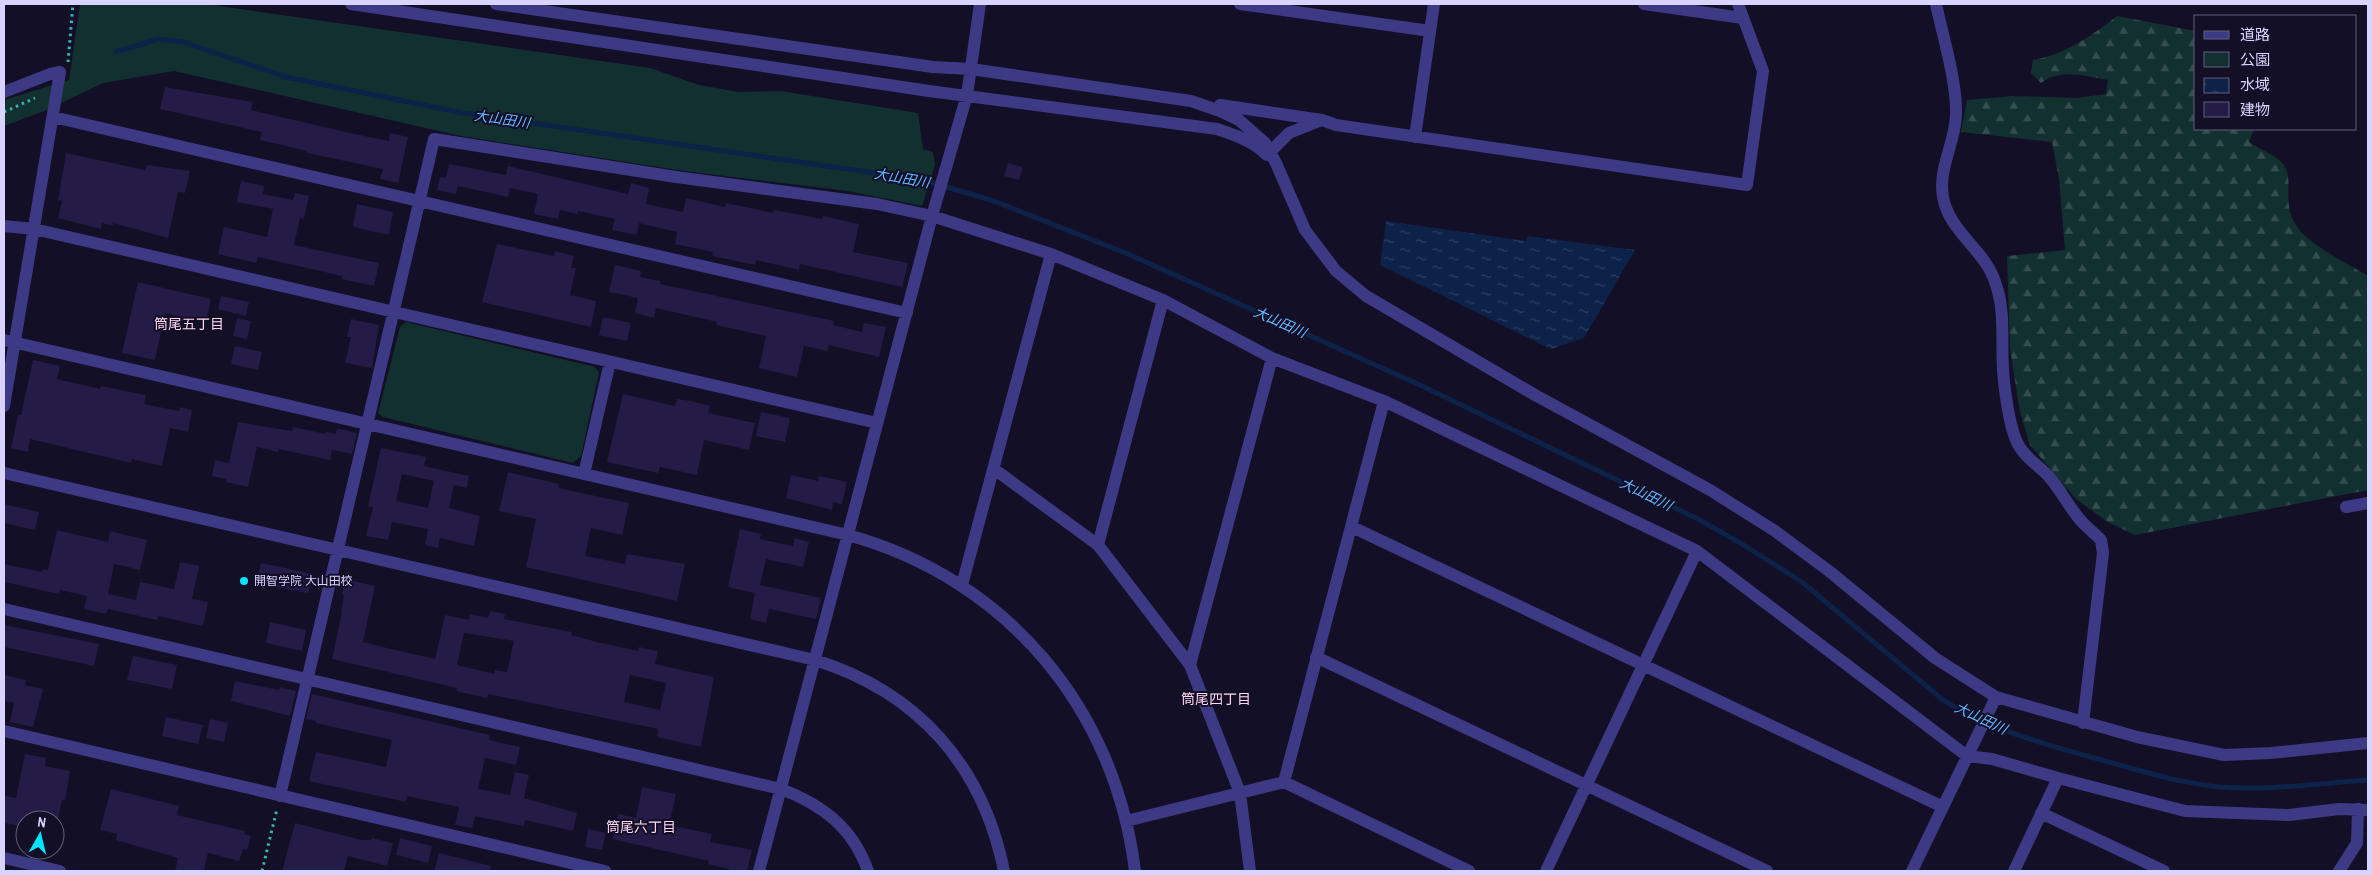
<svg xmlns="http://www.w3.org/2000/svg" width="2372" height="875" font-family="'Archivo Narrow','Noto Sans JP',sans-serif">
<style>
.green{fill:#12302f}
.forest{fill:url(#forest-firs)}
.water{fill:url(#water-ripples)}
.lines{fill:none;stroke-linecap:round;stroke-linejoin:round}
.stream{stroke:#0c2248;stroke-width:5}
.building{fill:#241b47;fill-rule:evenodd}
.path{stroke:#2fb8b0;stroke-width:3;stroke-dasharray:2.5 4;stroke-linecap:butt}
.minor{stroke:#3d3a85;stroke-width:12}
.poi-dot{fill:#00e5ff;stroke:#130f26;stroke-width:2}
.labels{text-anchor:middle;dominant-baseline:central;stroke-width:4;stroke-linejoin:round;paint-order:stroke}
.poi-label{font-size:12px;fill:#d9d4ff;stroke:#130f26;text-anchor:start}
.water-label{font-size:14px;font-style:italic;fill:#62b6ff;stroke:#130f26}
.neighbourhood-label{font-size:14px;fill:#ffd6f0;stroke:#130f26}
</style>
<defs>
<pattern id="forest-firs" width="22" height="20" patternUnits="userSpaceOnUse" patternTransform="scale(1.25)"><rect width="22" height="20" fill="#12302f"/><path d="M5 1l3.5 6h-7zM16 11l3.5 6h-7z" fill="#344d4e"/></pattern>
<pattern id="water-ripples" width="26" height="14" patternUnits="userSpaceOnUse" patternTransform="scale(1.25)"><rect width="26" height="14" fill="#0c2248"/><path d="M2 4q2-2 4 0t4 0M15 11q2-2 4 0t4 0" fill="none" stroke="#2f4163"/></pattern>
</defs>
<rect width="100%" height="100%" fill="#130f26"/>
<path class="green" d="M80 4H206L650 68 699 85 739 92 781 91 918 113 923 149 933 152 935 165 922 206 847 191 684 171 461 136 174 71 103 83 47 110 4 126V100L69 80Z
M406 322 595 367 599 373 581 456 573 463 383 417 378 413 400 327Z"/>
<path class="forest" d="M2117 16 2196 31V129H2254L2249 142C2259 149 2278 156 2284 165 2295 182 2280 204 2298 228 2310 245 2350 265 2368 276V490L2135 535 2108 522 2076 499 2030 445 2020 412 2010 349 2007 256 2065 250 2059 179 2052 142 1961 132 1967 100 2013 96 2076 98 2106 94 2108 80C2084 76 2061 68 2041 83L2031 73 2033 60C2066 54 2091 36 2117 16Z"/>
<path class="water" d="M1386 221 1526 241 1528 236 1635 250 1584 338 1551 349 1380 265Z"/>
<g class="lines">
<path class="stream" d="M116 52 158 39 183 42 286 77 463 113 923 180 994 201 1128 254 1420 385 1700 520 1742 544 1802 582 1943 700C1990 730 2044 744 2098 759 2139 770 2178 783 2220 787 2269 791 2320 783 2368 780"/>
</g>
<path class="building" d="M165 87 253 102 251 110 350 133 389 141 390 133 408 137 398 183 380 179 383 169 307 153V151L260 140 262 132 160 109Z
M66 153 145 170 147 165 190 171 185 193 178 192 168 238 113 223V226L102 223 101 229 58 218 62 201 58 200Z
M1008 163 1023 167 1019 180 1004 176Z
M449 164 506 175 508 166 628 194 631 183 649 188 646 204 683 212 686 198 725 207 726 203 773 213 774 210 822 219 823 216 859 224 853 252 908 263 902 287 800 264 799 270 756 260 755 265 712 256 713 252 675 244 677 232 639 223 637 235 612 230 615 219 578 211 577 214 560 210 558 219 534 214 538 194 510 188 508 197 458 186 456 194 437 190 440 177 446 178Z
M241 181 264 186 263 194 293 200 295 193 309 196 304 219 300 218 294 245 379 263 374 286 342 279V276L258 257 256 263 218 254 224 227 267 237 273 209 237 202Z
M357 204 393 212 389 235 353 227Z
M497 244 554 256 555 251 574 256 571 268H576L570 295 596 301 591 327 482 302Z
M615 265 641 271 640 277 660 281V284L834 321 833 325 862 332 864 323 886 327 879 357 829 345 827 351 804 346 797 377 759 368 766 336 716 325 717 322 656 308 654 318 635 313 638 298 609 292Z
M138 282 211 299 206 322 165 313 155 360 122 353Z
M221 296 249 302 246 316 218 309Z
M603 317 631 323 627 341 599 335Z
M237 318 251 321 247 339 233 336Z
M351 319 379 325 372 368 345 363 351 337H347Z
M235 346 262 352 258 370 231 364Z
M33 360 60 366 57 379 100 389 101 386 146 395 144 404 179 411 180 407 192 410 188 432 170 428 162 466 132 459 131 463 30 439 28 452 11 448 18 415H21Z
M623 394 675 406 677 399 691 401 710 406 708 413 755 423 749 450 704 440 697 475 660 467 658 473 607 462Z
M761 412 790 418 785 442 756 436Z
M238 422 292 431 293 427 326 434V432L336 434 337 428 357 433 352 454 332 450 330 460 279 449 278 452 257 447 248 487 226 482V479L212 476 215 460 229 463Z
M381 448 426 457 424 466 469 476 467 488 454 485 449 508 480 516 474 546 440 538 438 548 425 545 428 529 392 522 388 540 366 536 373 507 368 506ZM402 474 434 481 428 508 396 501Z
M508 472 559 484 558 488 629 503 622 535 591 528 585 556 625 564 627 554 685 564 677 601 526 567 536 519 499 511Z
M791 475 818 481 819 476 847 482 842 504 833 502 832 510 786 498Z
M4 504 39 512 35 530 4 523Z
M740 529 761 534 760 539 793 546 795 538 809 542 803 567 766 559 760 585 821 598 816 619 769 609 766 623 750 619 755 593 728 587Z
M57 530 108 542 110 531 147 540 140 570 114 564 108 594 136 600 140 582 174 589 180 562 199 566 192 599 208 602 203 626 158 616 157 620 108 609 106 614 84 609 87 596 60 590 59 594 4 582V564L42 572 43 569 48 570Z
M261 563 313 574 308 593 276 587 277 580 258 576Z
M345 579 375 586 363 642 391 649 435 659 445 615 469 620 470 614 488 618 490 611 505 614 504 619 572 632 571 635 597 642 638 651 639 647 658 651 655 664 714 677 701 747 657 737 658 729 488 694 487 698 456 691 457 688 332 659 342 612H341L344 595 342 594ZM464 633 514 641 507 672 495 670V674L457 665ZM630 675 666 683 660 710 624 702Z
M270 622 306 630 302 651 266 643Z
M4 625 99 644 94 666 4 647Z
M133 656 177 665 172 689 127 680Z
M5 675 26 680 25 685 43 689 33 727 10 722 14 703 4 701Z
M235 681 279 690 280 687 296 691 290 716 231 701Z
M312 694 490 735 489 740 520 747 516 765 485 758 478 789 510 795 515 772 529 775 524 798 577 813 573 831 525 820 524 826 475 816 472 828 455 825 459 807 407 796 406 802 309 781 316 752 386 767 392 740 316 723V721L306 719Z
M166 717 203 725 198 744 162 736Z
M210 719 228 723 224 742 206 738Z
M25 754 46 758 45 766 70 771 65 801 62 800 58 820H23L22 826 4 823 5 796 16 798Z
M642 787 676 794 669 825 712 834 710 842 752 850 747 871H728L729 869 708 864 709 861 612 839 618 814 636 818Z
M111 789 179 806 177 815 245 831 244 834 251 836 247 850 243 849 239 861 208 853 204 871H175L178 858 116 840 117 834 100 830Z
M295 823 362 840H371L372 838 393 843 387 866 348 856 344 871H282Z
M588 829 606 833 602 850 585 847Z
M400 838 432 846 428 863 396 855Z
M439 853 491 866 490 871H434Z"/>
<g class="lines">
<path class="path" d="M68 62 73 4
M4 112 35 98
M262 871 277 809"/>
<path class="minor" d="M351 4 929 91 1217 129C1235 135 1253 141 1267 155
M496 4 933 67 971 69 1191 101 1220 111 1239 120 1265 143 1276 163 1305 230 1336 271 1366 296 1535 395 1710 490 1775 531 1829 571 1935 658 1996 697 2137 737 2224 755 2271 753 2368 743
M1240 4 1430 31
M1644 4 1743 18
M1936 4C1943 37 1957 82 1956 115 1955 144 1938 168 1943 197 1949 231 1983 249 1994 279 2006 309 2001 338 2003 369 2004 387 2009 424 2016 440 2022 456 2040 466 2051 479 2062 492 2070 509 2082 522 2088 528 2095 534 2101 540L2103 553 2083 723
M4 92 50 74 60 72 4 406
M1220 105 1322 120 1336 125 1747 185 1763 71 1738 4
M53 117 907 313
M1415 137 1434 4
M1270 152 1289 133 1319 121
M4 226 34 229 877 423
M4 340 848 535C1007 579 1115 708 1135 871
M994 469 1098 545 1190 665 1240 793 1250 871
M4 473 815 660C918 692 983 766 1004 871
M584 474 610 362
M2346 507 2368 503
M1352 527 1943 807
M1098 545 1163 300
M962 585 1051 254
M4 609 781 789C823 805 853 828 868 871
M1316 657 1767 871
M1190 665 1272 358
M4 731 605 871
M1284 782 1469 871
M280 796 434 139 676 177 877 204 932 216 1051 254 1163 300 1272 358 1384 401 1697 551 1967 756 1992 759 2058 778 2185 811 2289 815 2339 809 2368 810
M2041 813 2164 871
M1126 821 1284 782 1384 401
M4 858 60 871
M759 871 932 216 967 95 980 4
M1546 871 1697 551
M1912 871 1996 697
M2014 871 2058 778
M2339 871 2357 843 2358 809"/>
</g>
<circle class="poi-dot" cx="244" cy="581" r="5"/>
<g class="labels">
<g class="poi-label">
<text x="254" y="581">開智学院 大山田校</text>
</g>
<g class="water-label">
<text transform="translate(502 119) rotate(8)">大山田川</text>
<text transform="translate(902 178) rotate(10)">大山田川</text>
<text transform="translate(1280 322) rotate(24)">大山田川</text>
<text transform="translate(1646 494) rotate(26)">大山田川</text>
<text transform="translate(1981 718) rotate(25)">大山田川</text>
</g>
<g class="neighbourhood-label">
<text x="189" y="324">筒尾五丁目</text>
<text x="1216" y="699">筒尾四丁目</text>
<text x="641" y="827">筒尾六丁目</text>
</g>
</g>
<rect width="2372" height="875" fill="none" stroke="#d9d4ff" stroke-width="10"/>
<rect x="2194" y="15" width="162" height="115" fill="#130f26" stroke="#625e7d"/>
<rect x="2204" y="31" width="25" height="8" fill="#3d3a85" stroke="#625e7d"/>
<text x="2240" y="40" font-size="15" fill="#d9d4ff">道路</text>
<rect x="2204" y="52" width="25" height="15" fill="#12302f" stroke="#625e7d"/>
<text x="2240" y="65" font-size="15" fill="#d9d4ff">公園</text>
<rect x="2204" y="78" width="25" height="15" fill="url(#water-ripples)" stroke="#625e7d"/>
<text x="2240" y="90" font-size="15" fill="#d9d4ff">水域</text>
<rect x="2204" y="102" width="25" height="15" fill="#241b47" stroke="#625e7d"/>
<text x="2240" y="115" font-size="15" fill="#d9d4ff">建物</text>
<g transform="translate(40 835) rotate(8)"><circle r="24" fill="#130f26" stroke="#625e7d"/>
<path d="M0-4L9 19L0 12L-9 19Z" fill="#00e5ff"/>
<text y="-8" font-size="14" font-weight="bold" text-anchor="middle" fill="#d9d4ff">N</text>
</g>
</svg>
